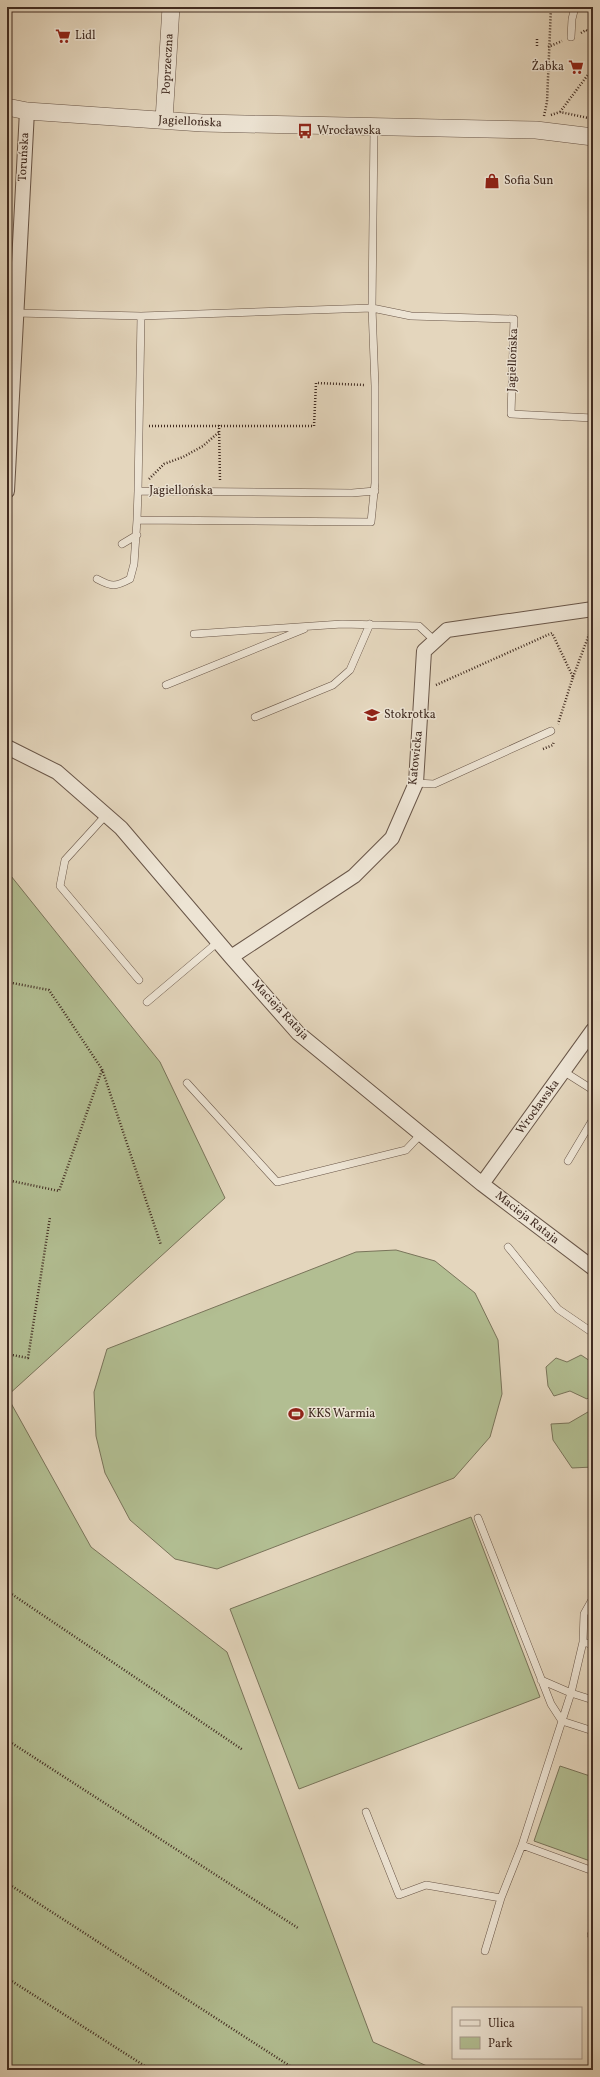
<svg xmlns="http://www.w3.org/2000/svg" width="600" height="2077" font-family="Vollkorn,serif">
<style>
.green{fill:#b2be92;stroke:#79745a}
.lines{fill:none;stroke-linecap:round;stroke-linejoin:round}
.service-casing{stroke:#695648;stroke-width:8}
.minor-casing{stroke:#695648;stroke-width:16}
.tertiary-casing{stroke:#695648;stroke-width:18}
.path{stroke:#402b21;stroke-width:2.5;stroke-dasharray:1 2;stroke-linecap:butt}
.service{stroke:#ede4d4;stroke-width:7}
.minor{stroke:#ede4d4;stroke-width:14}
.tertiary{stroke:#ede4d4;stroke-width:17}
.labels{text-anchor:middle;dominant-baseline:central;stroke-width:3;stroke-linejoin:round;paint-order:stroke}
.poi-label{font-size:12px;fill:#402b21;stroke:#ede4d4;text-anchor:start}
.street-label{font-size:12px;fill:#402b21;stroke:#ede4d4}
</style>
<rect width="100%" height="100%" fill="#e4d6bd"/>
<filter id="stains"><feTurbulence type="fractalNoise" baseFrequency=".005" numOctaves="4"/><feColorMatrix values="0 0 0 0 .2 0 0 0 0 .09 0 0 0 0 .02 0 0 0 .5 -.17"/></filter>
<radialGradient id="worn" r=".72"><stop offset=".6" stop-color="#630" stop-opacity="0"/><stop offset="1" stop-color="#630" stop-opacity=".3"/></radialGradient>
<path class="green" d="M7 871 160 1062 225 1198 7 1396 91 1547 227 1652 373 2042 436 2070H7Z
M396 1250 435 1261 475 1293 498 1340 502 1394 490 1437 454 1478 217 1569 175 1559 130 1520 105 1473 96 1436 94 1392 107 1349 356 1252Z
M581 1355 593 1363V1393L587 1399 570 1391 554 1396 548 1386 546 1367 556 1358 567 1362Z
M593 1409V1467L572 1468 553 1440 551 1424 569 1423Z
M471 1517 540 1697 299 1789 230 1609Z
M560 1766 593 1777V1862L534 1841Z"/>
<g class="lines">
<g class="service-casing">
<path id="service" d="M571 37 572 19 575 7
M374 127 372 308 411 316 514 319 511 414 593 418
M16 313 141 316
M138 491 137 520 371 522 375 483V386L372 308 141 316 138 491 352 493 375 491
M122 544 137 535
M97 579C112 587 115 587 130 579L134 564 137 520
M194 634 342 624 419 626 435 641
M166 685 304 629
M255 717 333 685 350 670 370 624
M416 783 434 784 551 731
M106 815 65 860 60 886 139 980
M147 1002 218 942
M563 1071 593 1090
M187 1083 277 1182 406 1150 421 1134
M568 1161 593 1119
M508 1247 558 1309 593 1333
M478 1518 551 1704 562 1721 593 1731
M593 1598 584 1614 583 1642 593 1645
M541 1680 571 1693 583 1642
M366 1812 399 1895 426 1885 501 1898
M522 1845 593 1871
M593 1930 591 1935 593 1938
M485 1951 501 1898 522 1845 571 1693 593 1700"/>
</g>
<g class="minor-casing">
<path id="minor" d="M7 491 27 111
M7 747 57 772 121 828 231 957 298 1033 482 1184 593 1268
M231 957 354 876 392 838 416 783 424 651 447 630 593 609
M482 1184 593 1030"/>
</g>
<g class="tertiary-casing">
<path id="tertiary" d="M7 107 27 111 202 123 536 130 593 137
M164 120 171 7"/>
</g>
<path class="path" d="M581 33 586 30 593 35
M537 39V47
M548 47 562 41
M560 112 593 68
M551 115 560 112 593 119
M544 116 547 102 551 7
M219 425 220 481
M149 426H314L316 383 365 385
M149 479 164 464 183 457 203 446 219 432
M573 677 593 624
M436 685 552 633 573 677 558 724
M543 749 553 745 554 741
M7 982 49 990 102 1069 161 1245
M7 1180 59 1191 102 1070
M7 1354 28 1358 50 1217
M7 1591 243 1750
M7 1740 298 1928
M7 1883 296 2070
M7 1978 151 2070"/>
<use href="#service" class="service"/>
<use href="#minor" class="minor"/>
<use href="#tertiary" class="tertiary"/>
</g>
<defs>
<g id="supermarket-bare" transform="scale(1.2)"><path d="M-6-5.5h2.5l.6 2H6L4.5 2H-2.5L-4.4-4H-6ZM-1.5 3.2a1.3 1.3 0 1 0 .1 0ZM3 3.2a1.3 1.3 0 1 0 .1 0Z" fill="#8f2418" stroke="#ede4d4" stroke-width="2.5" paint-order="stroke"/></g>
<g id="bus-bare" transform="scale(1.2)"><path d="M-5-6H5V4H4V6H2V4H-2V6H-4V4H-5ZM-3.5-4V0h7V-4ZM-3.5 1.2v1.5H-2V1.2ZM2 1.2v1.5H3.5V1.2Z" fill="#8f2418" stroke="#ede4d4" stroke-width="2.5" paint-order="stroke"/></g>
<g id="shop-bare" transform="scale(1.2)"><path d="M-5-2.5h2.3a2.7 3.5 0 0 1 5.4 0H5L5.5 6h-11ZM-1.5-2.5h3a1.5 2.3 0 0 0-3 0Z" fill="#8f2418" stroke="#ede4d4" stroke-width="2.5" paint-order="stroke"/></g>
<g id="school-bare" transform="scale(1.2)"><path d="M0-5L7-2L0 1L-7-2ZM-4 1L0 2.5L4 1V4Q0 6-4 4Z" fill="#8f2418" stroke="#ede4d4" stroke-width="2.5" paint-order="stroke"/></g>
<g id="stadium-bare" transform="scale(1.2)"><path d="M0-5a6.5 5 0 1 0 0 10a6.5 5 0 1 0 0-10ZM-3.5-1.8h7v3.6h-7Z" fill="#8f2418" stroke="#ede4d4" stroke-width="2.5" paint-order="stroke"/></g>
</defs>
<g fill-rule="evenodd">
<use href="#supermarket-bare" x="63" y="36"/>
<use href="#supermarket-bare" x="576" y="67"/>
<use href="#bus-bare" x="305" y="131"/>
<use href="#shop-bare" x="492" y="181"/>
<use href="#school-bare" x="372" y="715"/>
<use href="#stadium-bare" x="296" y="1414"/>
</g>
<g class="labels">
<g class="poi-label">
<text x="75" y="36">Lidl</text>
<text x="564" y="67" text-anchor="end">Żabka</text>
<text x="317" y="131">Wrocławska</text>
<text x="504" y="181">Sofia Sun</text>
<text x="384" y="715">Stokrotka</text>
<text x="308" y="1414">KKS Warmia</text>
</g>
<g class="street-label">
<text transform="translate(168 64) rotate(-87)">Poprzeczna</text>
<text transform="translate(190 122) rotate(3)">Jagiellońska</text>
<text transform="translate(24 157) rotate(-87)">Toruńska</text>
<text transform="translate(513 360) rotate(-88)">Jagiellońska</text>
<text x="181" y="491">Jagiellońska</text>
<text transform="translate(416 758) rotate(-84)">Katowicka</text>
<text transform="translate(280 1010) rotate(47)">Macieja Rataja</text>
<text transform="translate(538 1107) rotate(-54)">Wrocławska</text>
<text transform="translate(527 1218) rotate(38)">Macieja Rataja</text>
</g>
</g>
<rect width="600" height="2077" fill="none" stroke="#e4d6bd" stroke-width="24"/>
<rect x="8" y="8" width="584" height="2061" fill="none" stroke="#402b21" stroke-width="2"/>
<rect x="12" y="12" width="576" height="2053" fill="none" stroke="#402b21"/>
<rect x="452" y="2007" width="130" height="52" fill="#ede4d4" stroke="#a89a8c"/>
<rect x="460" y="2020" width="20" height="6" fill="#ede4d4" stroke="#a89a8c"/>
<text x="488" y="2027" font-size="12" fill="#402b21">Ulica</text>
<rect x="460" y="2037" width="20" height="12" fill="#b2be92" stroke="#a89a8c"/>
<text x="488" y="2047" font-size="12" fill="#402b21">Park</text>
<rect width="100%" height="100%" filter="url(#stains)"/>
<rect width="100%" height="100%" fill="url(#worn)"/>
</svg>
